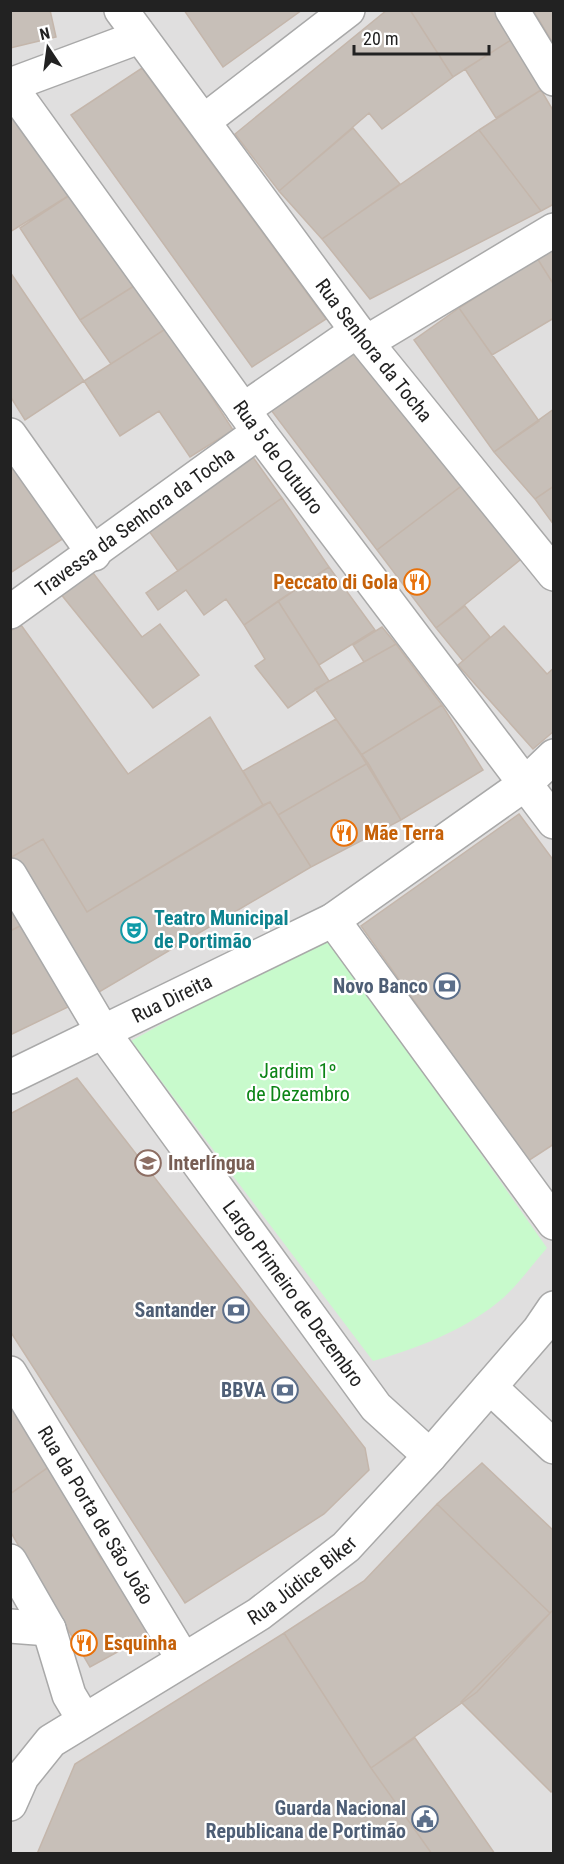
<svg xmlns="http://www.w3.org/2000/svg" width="564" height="1864" font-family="'Roboto Condensed',sans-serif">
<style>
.residential{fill:#e0dfdf}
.park{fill:#c8facc}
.building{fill:#c7bfb8;stroke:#c4b6ab;stroke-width:1.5}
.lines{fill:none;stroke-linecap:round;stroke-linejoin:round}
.minor-casing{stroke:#a9a9a9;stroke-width:36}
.minor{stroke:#fff;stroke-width:33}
.labels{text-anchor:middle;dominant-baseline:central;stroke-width:4.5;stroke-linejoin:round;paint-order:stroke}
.street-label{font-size:20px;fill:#222;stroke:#fff}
.food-label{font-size:20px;font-weight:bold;fill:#c56008;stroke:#fff;text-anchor:start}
.culture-label{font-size:20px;font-weight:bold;fill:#0d838f;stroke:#fff;text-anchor:start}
.service-label{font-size:20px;font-weight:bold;fill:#4e5e75;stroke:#fff;text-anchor:end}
.park-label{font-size:20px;fill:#0c8416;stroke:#fff}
.education-label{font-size:20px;font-weight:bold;fill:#785e54;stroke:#fff;text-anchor:start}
</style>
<rect width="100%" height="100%" fill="#f2efe9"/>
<path class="residential" d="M11 11H553V1853H11Z"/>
<path class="park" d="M330 939 547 1248C531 1266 516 1288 497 1303 462 1331 416 1349 373 1361L131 1041 245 978Z"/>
<path class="building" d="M10 10H50L56 37 10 48Z
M184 10H302L223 67Z
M387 10H410L453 77 382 129 369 113 279 191 235 134Z
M410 10H497L514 38 453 77Z
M533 10H554V45Z
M514 38 541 90 496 118 465 69Z
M142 68 326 319 252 367 71 115Z
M541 90 554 112V204L541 211 479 130Z
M10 113 73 193 10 232Z
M353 128 400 184 322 239 279 191Z
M479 130 541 211 370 299 322 239Z
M73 193 134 286 80 320 20 228Z
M554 248V285L537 258Z
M537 258 554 285V318L492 355 459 308Z
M10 272 84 381 25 420 10 396Z
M134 286 167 328 111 364 80 320Z
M459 308 539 421 494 452 414 340Z
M167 328 233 430 190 457 159 411 120 436 84 381Z
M354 341 464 484 377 550 268 406Z
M554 409V486L535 499 494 452Z
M250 453 282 498 178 571 146 527Z
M19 466 67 536 10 573V471Z
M464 484 525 556 436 628 377 550Z
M554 486V525L535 499Z
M282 498 329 567 244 625 226 599 204 615 186 590 158 610 146 593Z
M329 567 375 630 319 665 278 601Z
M90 569 142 637 160 624 199 675 153 708 60 593Z
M278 601 329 681 288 708 255 666 265 659 244 625Z
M465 606 490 637 463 661 436 628Z
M21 625 128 774 210 717 263 805 87 912 43 839 10 858V631Z
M504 626 547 674 554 668V731L533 749 458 665Z
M382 627 396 644 364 662 353 645Z
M396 644 442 705 361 755 315 689Z
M442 705 483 770 401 820 361 755Z
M336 719 368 763 278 815 270 802 263 805 243 771Z
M368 763 401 820 311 867 278 815Z
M270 802 311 867 94 995 10 858 43 839 87 912Z
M519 814 554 861V1144L528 1161 361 926Z
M10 902 24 924 10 931Z
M24 924 68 1007 10 1035V931Z
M77 1078 365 1448 369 1470 324 1514 185 1603 10 1331V1114Z
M10 1394 53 1464 10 1494Z
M482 1463 554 1531V1609L550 1613 437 1504Z
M53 1464 62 1488 101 1559 108 1554 156 1631 90 1667 10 1531V1494Z
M437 1504 550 1613 477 1692 371 1768 284 1633 364 1581Z
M554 1609V1789L551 1792 461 1702Z
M284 1633 371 1768 432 1854H37L75 1764Z
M415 1738 495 1854H432L371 1768Z"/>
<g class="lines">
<g class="minor-casing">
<g id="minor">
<path id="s1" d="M121 10 357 331 554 574"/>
<path d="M512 10 554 79"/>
<path d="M10 85 139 37"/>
<path id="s2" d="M10 86 259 432 554 822"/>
<path d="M204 121 348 10"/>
<path d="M367 342 554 230"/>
<path d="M243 410 357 331"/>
<path d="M10 435 94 554"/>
<path id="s3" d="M10 612 259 432"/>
<path id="s4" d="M10 875 103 1032 376 1407 430 1456"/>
<path d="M333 920 554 1223"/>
<path id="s5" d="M10 1077 333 920 525 784 554 756"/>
<path id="s6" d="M10 1373 183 1659"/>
<path d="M490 1387 554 1447"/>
<path d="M10 1561 49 1629 69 1695 84 1720"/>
<path d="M10 1626 49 1629"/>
<path id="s7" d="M10 1804 22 1777 51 1741 259 1614 346 1547 430 1456 539 1330 554 1308"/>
</g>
</g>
<use href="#minor" class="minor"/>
</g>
<defs>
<g id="restaurant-ring" transform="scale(1.35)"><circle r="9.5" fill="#fff" stroke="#e8710a" stroke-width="1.5"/><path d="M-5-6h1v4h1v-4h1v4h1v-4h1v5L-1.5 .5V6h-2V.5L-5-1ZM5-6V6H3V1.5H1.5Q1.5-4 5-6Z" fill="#e8710a"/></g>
<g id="theatre-ring" transform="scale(1.35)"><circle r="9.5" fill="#fff" stroke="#0f9aa8" stroke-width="1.5"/><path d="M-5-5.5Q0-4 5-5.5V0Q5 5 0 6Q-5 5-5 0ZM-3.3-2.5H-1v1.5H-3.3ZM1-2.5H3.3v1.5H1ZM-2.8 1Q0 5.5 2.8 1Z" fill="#0f9aa8"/></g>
<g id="bank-ring" transform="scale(1.35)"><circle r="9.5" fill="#fff" stroke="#5c6f8a" stroke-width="1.5"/><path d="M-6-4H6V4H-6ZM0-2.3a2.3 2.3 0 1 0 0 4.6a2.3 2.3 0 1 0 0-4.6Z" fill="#5c6f8a"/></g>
<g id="school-ring" transform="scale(1.35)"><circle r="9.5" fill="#fff" stroke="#8d6e63" stroke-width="1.5"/><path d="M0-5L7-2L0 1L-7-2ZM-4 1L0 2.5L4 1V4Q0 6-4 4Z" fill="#8d6e63"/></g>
<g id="civic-ring" transform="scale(1.35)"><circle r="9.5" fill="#fff" stroke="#5c6f8a" stroke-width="1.5"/><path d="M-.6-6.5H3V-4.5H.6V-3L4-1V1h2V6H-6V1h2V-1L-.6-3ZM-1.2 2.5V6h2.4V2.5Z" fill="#5c6f8a"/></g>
</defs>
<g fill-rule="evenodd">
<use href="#restaurant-ring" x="417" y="582"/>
<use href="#restaurant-ring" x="344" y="833"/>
<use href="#theatre-ring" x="134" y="930"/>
<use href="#bank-ring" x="447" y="986"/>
<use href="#school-ring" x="148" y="1163"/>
<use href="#bank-ring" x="236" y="1310"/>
<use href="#bank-ring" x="285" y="1390"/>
<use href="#restaurant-ring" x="84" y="1643"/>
<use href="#civic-ring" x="425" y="1819"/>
</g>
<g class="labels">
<g class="street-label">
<text stroke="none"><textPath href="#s1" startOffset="424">Rua Senhora da Tocha</textPath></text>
<text stroke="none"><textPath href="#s2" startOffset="458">Rua 5 de Outubro</textPath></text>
<text stroke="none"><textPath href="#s3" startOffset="154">Travessa da Senhora da Tocha</textPath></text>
<text stroke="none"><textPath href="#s5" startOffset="180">Rua Direita</textPath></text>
<text stroke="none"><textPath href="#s4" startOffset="506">Largo Primeiro de Dezembro</textPath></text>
<text stroke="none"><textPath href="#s6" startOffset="166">Rua da Porta de São João</textPath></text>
<text stroke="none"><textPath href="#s7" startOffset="374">Rua Júdice Biker</textPath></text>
</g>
<g class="food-label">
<text x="398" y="582" text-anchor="end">Peccato di Gola</text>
<text x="364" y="833">Mãe Terra</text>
<text x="104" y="1643">Esquinha</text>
</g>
<g class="culture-label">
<text x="154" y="918">Teatro Municipal<tspan x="154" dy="23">de Portimão</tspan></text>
</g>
<g class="service-label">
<text x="428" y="986">Novo Banco</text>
<text x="216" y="1310">Santander</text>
<text x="266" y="1390">BBVA</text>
<text x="406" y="1808">Guarda Nacional<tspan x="406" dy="23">Republicana de Portimão</tspan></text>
</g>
<g class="park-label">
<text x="298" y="1071">Jardim 1º<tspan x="298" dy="23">de Dezembro</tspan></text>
</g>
<g class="education-label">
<text x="168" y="1163">Interlíngua</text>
</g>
</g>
<rect width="564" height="1864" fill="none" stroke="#222222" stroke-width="24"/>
<g transform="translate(48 48) rotate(347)" stroke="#ffffff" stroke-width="4.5" paint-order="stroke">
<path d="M0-4.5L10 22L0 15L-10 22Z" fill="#222222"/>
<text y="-9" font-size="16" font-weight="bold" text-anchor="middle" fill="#222222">N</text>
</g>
<path d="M354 45v9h135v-9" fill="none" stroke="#222222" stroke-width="3"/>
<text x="363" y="45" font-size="18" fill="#222222" stroke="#ffffff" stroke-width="4.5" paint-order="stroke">20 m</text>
</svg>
